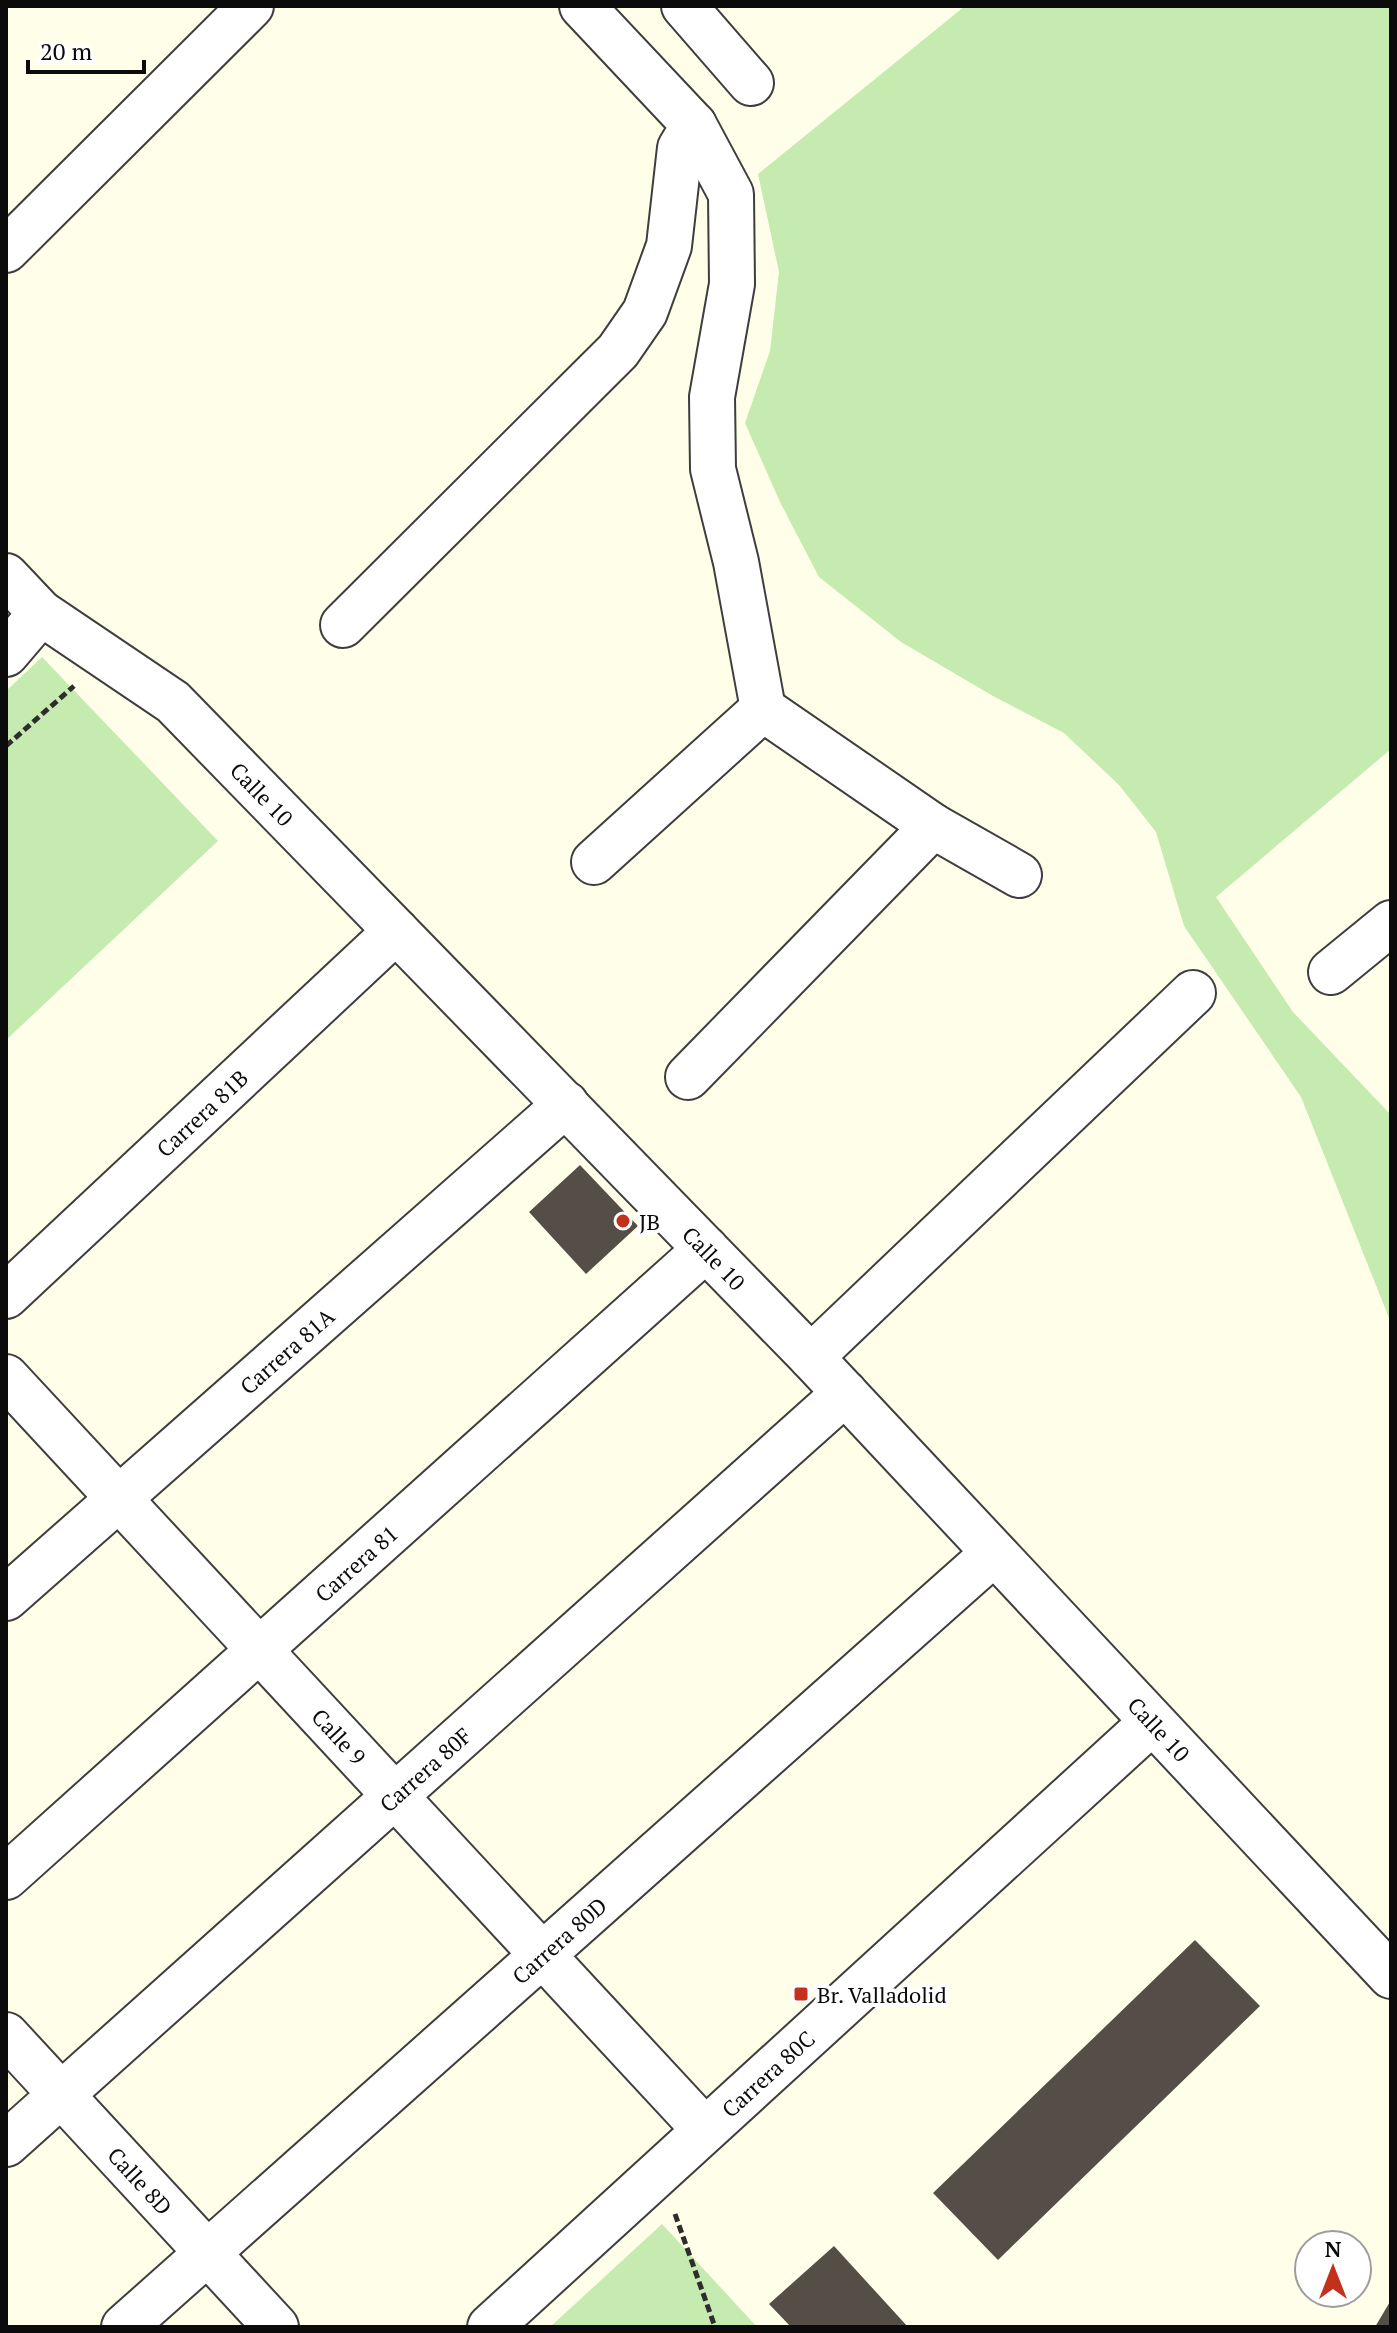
<svg xmlns="http://www.w3.org/2000/svg" width="1397" height="2333" font-family="'PT Serif',serif">
<style>
.green{fill:#c5ebb0}
.building{fill:#544e47}
.lines{fill:none;stroke-linecap:round;stroke-linejoin:round}
.minor-casing{stroke:#3e3e3e;stroke-width:48}
.path{stroke:#2d2d2d;stroke-width:5;stroke-dasharray:8 4;stroke-linecap:butt}
.minor{stroke:#fff;stroke-width:44}
.poi-dot{fill:#c3301b;stroke:#fff;stroke-width:3}
.labels{text-anchor:middle;dominant-baseline:central;stroke-width:8;stroke-linejoin:round;paint-order:stroke}
.street-label{font-size:22px;fill:#0b0b0b;stroke:#fff}
.poi-label{font-size:22px;fill:#0b0b0b;stroke:#fff;text-anchor:start}
</style>
<rect width="100%" height="100%" fill="#ffffe9"/>
<path class="green" d="M965 6H1391V749L1216 897 1293 1012 1391 1115V1323L1301 1097 1184 926 1156 832 1119 785 1064 733 993 696 901 642 819 577 780 502 745 423 770 351 779 272 758 174Z
M42 657 218 841 6 1040V691Z
M662 2224 757 2327H550Z"/>
<path class="building" d="M580 1165 638 1226 586 1274 529 1212Z
M1195 1940 1260 2006 998 2260 933 2193Z
M834 2246 908 2327H791L769 2304Z
M1391 2300V2327H1375Z"/>
<g class="lines">
<g class="minor-casing">
<g id="minor">
<path d="M582 6 694 125 731 194 732 284 712 397 713 469 736 562 763 709 594 862"/>
<path d="M684 6 751 83"/>
<path d="M6 250 251 6"/>
<path id="s1" d="M6 576 41 613 173 702 811 1357 1391 1976"/>
<path d="M343 625 618 351 645 312 669 246 680 148 694 125"/>
<path d="M6 654 41 613"/>
<path d="M763 709 933 826 1019 875"/>
<path d="M1331 972 1391 923"/>
<path d="M688 1077 933 826"/>
<path id="s2" d="M6 1296 396 931"/>
<path d="M811 1357 1193 993"/>
<path id="s3" d="M6 1377 705 2130"/>
<path id="s4" d="M6 1598 566 1104"/>
<path id="s5" d="M6 1877 706 1249"/>
<path id="s6" d="M6 2035 276 2327"/>
<path id="s7" d="M6 2144 845 1393"/>
<path id="s8" d="M124 2327 994 1553"/>
<path id="s9" d="M490 2327 1151 1723"/>
</g>
</g>
<path class="path" d="M6 746 74 686
M675 2214 715 2327"/>
<use href="#minor" class="minor"/>
</g>
<g class="poi-dot">
<circle cx="623" cy="1221" r="8"/>
<rect x="793" y="1986" width="16" height="16" rx="4"/>
</g>
<g class="labels">
<g class="street-label">
<text stroke="none"><textPath href="#s1" startOffset="338">Calle 10</textPath></text>
<text stroke="none"><textPath href="#s2" startOffset="268">Carrera 81B</textPath></text>
<text stroke="none"><textPath href="#s1" startOffset="986">Calle 10</textPath></text>
<text stroke="none"><textPath href="#s4" startOffset="374">Carrera 81A</textPath></text>
<text stroke="none"><textPath href="#s5" startOffset="470">Carrera 81</textPath></text>
<text stroke="none"><textPath href="#s1" startOffset="1634">Calle 10</textPath></text>
<text stroke="none"><textPath href="#s3" startOffset="490">Calle 9</textPath></text>
<text stroke="none"><textPath href="#s7" startOffset="562">Carrera 80F</textPath></text>
<text stroke="none"><textPath href="#s8" startOffset="582">Carrera 80D</textPath></text>
<text stroke="none"><textPath href="#s9" startOffset="376">Carrera 80C</textPath></text>
<text stroke="none"><textPath href="#s6" startOffset="198">Calle 8D</textPath></text>
</g>
<g class="poi-label">
<text x="639" y="1221">JB</text>
<text x="817" y="1994">Br. Valladolid</text>
</g>
</g>
<rect width="1397" height="2333" fill="none" stroke="#0b0b0b" stroke-width="16"/>
<g transform="translate(1333 2269)"><circle r="38" fill="#ffffff" stroke="#9d9d9d" stroke-width="2"/>
<path d="M0-6L14 30L0 20L-14 30Z" fill="#c3301b"/>
<text y="-12" font-size="22" font-weight="bold" text-anchor="middle" fill="#0b0b0b">N</text>
</g>
<path d="M28 60v12h116v-12" fill="none" stroke="#0b0b0b" stroke-width="4"/>
<text x="40" y="60" font-size="24" fill="#0b0b0b" stroke="#ffffff" stroke-width="6" paint-order="stroke">20 m</text>
</svg>
